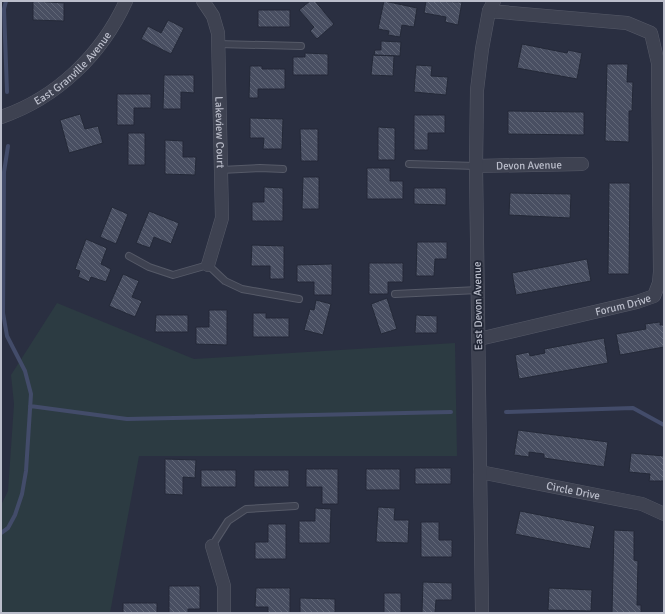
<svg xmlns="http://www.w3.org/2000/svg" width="665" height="614" font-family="Signika,sans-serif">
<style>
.grass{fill:#2c3b42}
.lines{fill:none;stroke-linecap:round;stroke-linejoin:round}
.stream{stroke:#434c6a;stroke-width:4}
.building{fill:url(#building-back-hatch);stroke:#242938}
.service-casing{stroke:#565a68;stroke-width:8}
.minor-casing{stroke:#565a68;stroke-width:14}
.service{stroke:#3e4251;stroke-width:6}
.minor{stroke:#3e4251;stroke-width:13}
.labels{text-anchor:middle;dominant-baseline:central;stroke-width:3.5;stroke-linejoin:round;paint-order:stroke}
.street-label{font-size:11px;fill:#bbbecb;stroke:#222736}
</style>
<defs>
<pattern id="building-back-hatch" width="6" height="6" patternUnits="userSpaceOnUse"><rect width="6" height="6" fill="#494f62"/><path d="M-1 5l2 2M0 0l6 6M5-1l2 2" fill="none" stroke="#616777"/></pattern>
</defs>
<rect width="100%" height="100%" fill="#2a2f41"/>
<path class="grass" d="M57 303 194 359 455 343 457 456H139L110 613H1V505L8 491 14 404 11 375Z"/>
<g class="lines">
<path class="stream" d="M6 1 4 9 7 92
M30 406 127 419 451 412
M506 412 633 408 664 425
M1 533 8 528 15 515 22 494 26 471 31 394 25 371 7 336 3 313 4 172 8 146"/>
</g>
<path class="building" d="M33 1 64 3V21L33 20Z
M310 1H315L334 24 317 39 310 31 314 27 299 10Z
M384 1 417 8 414 27 402 25 400 37 388 35 389 31 378 29Z
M426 1 462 2 458 25 445 22 446 17 424 13Z
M258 10H290V27H258Z
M168 20 184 28 171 54 141 39 148 26 161 33Z
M381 41 401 42 400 56 374 55 375 50H381Z
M522 44 567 53 568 50 582 53 577 79 517 68Z
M305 53 328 54V75H293V57H305Z
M373 55 394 56 393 76 371 75Z
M607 64H628L627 82H633L632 111H629V142L605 141Z
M416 65 432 66 431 76 448 77 446 95 414 92Z
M250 66H262V69H285V89H258V98H249Z
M164 75H194V93L181 92V109H163Z
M117 94H151V108H134V125H117Z
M508 111 584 112V135L508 134Z
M80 114 85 129 98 126 103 143 69 153 60 120Z
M414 115H445V133H428V150H414Z
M250 118 283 119 282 149H263L264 138H250Z
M378 127 395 128V160H378Z
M300 129H318V161H301Z
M128 133H145V165H128Z
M165 140 183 141V157H196L195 175 165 174Z
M367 168H390V181H403V199H367Z
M303 177H319V209H302Z
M609 183H630L629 274H608Z
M264 187 283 188V221H252V202H264Z
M414 188H446V205L414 204Z
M510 193 571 194 570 218 509 215Z
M112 207 128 214 116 244 100 237Z
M149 211 179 223 171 244 154 237 150 248 136 243Z
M86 239 107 248 101 264 111 269 106 282 91 277 89 282 78 277 80 271 75 269Z
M417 242H447V259H435L434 276H416Z
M252 245 284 246V279H270V266H251Z
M587 259 591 281 516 295 512 273Z
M369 263H403V282H388V294H369Z
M332 264V295H314V282H297V265Z
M123 274 139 281 132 297 142 301 135 317 109 306Z
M387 298 397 329 381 334 371 304Z
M316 300 331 304 323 335 304 330 310 309 314 310Z
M209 310H227V345L196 344V327H209Z
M253 313H266V318H289V337H253Z
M156 315H188V332H155Z
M416 315 437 316V333H415Z
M660 322V325H664V347L620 355 616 334 646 329 645 324Z
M604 338 608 363 519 379 515 355 529 352 530 356 545 353 544 349Z
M518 430 608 442 604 467 544 458V454L529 452V457L514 455Z
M631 453 664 456V481H649L650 474 629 472Z
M165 459 196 460 195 478 183 477V495L165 494Z
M415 468H451V484H415Z
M306 469H338V504H322V487H306Z
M366 469H400V490H366Z
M201 470H236V487H201Z
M254 470H289V487H254Z
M378 507 395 508 394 520H409L408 543 376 542Z
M315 508 331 509 330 543H299V521H315Z
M520 511 595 526 590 549 515 534Z
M421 522H439V540H452V557H421Z
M268 524H286V559H255V542H268Z
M614 530 634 531V560L638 561 637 605H641V613H612Z
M423 582 452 583V600H436L435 613H422Z
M169 586H200V609H188V613H169Z
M256 588H290V613H268V607H255Z
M549 588 592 590 591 611 548 610Z
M384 593H401V613H384Z
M300 598 335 599V613H300Z
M123 603H157V613H123Z"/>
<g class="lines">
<g class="service-casing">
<path id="service" d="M218 44 301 46
M409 164 476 166
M221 170 260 168 283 169
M129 256 149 267 173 275 208 265 225 281 242 289 299 299
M395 294 478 290
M212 546 228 521 246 509 295 506"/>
</g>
<g class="minor-casing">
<g id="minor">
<path id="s1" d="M203 1 213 16 218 33 222 218 208 265"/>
<path id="s2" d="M1 117C57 98 102 54 126 1"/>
<path id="s3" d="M476 166 582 164"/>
<path id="s4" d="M479 339 637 302 654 296 659 283 660 272 658 63 651 33 627 23 489 11"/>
<path id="s5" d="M480 472 642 504 664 514"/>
<path d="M212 546 224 586V613"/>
<path d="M482 613 476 166 477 90 482 49 489 11 494 1"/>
</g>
</g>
<use href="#service" class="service"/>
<use href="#minor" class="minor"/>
</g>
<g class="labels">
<g class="street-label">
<text stroke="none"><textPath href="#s2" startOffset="88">East Granville Avenue</textPath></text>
<text stroke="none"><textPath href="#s1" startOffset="135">Lakeview Court</textPath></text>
<text stroke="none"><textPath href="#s3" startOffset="53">Devon Avenue</textPath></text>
<text stroke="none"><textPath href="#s4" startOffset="148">Forum Drive</textPath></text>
<text transform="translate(478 306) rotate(-91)">East Devon Avenue</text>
<text stroke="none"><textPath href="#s5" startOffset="95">Circle Drive</textPath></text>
</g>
</g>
<rect width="665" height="614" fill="none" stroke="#bbbecb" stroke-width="4"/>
</svg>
